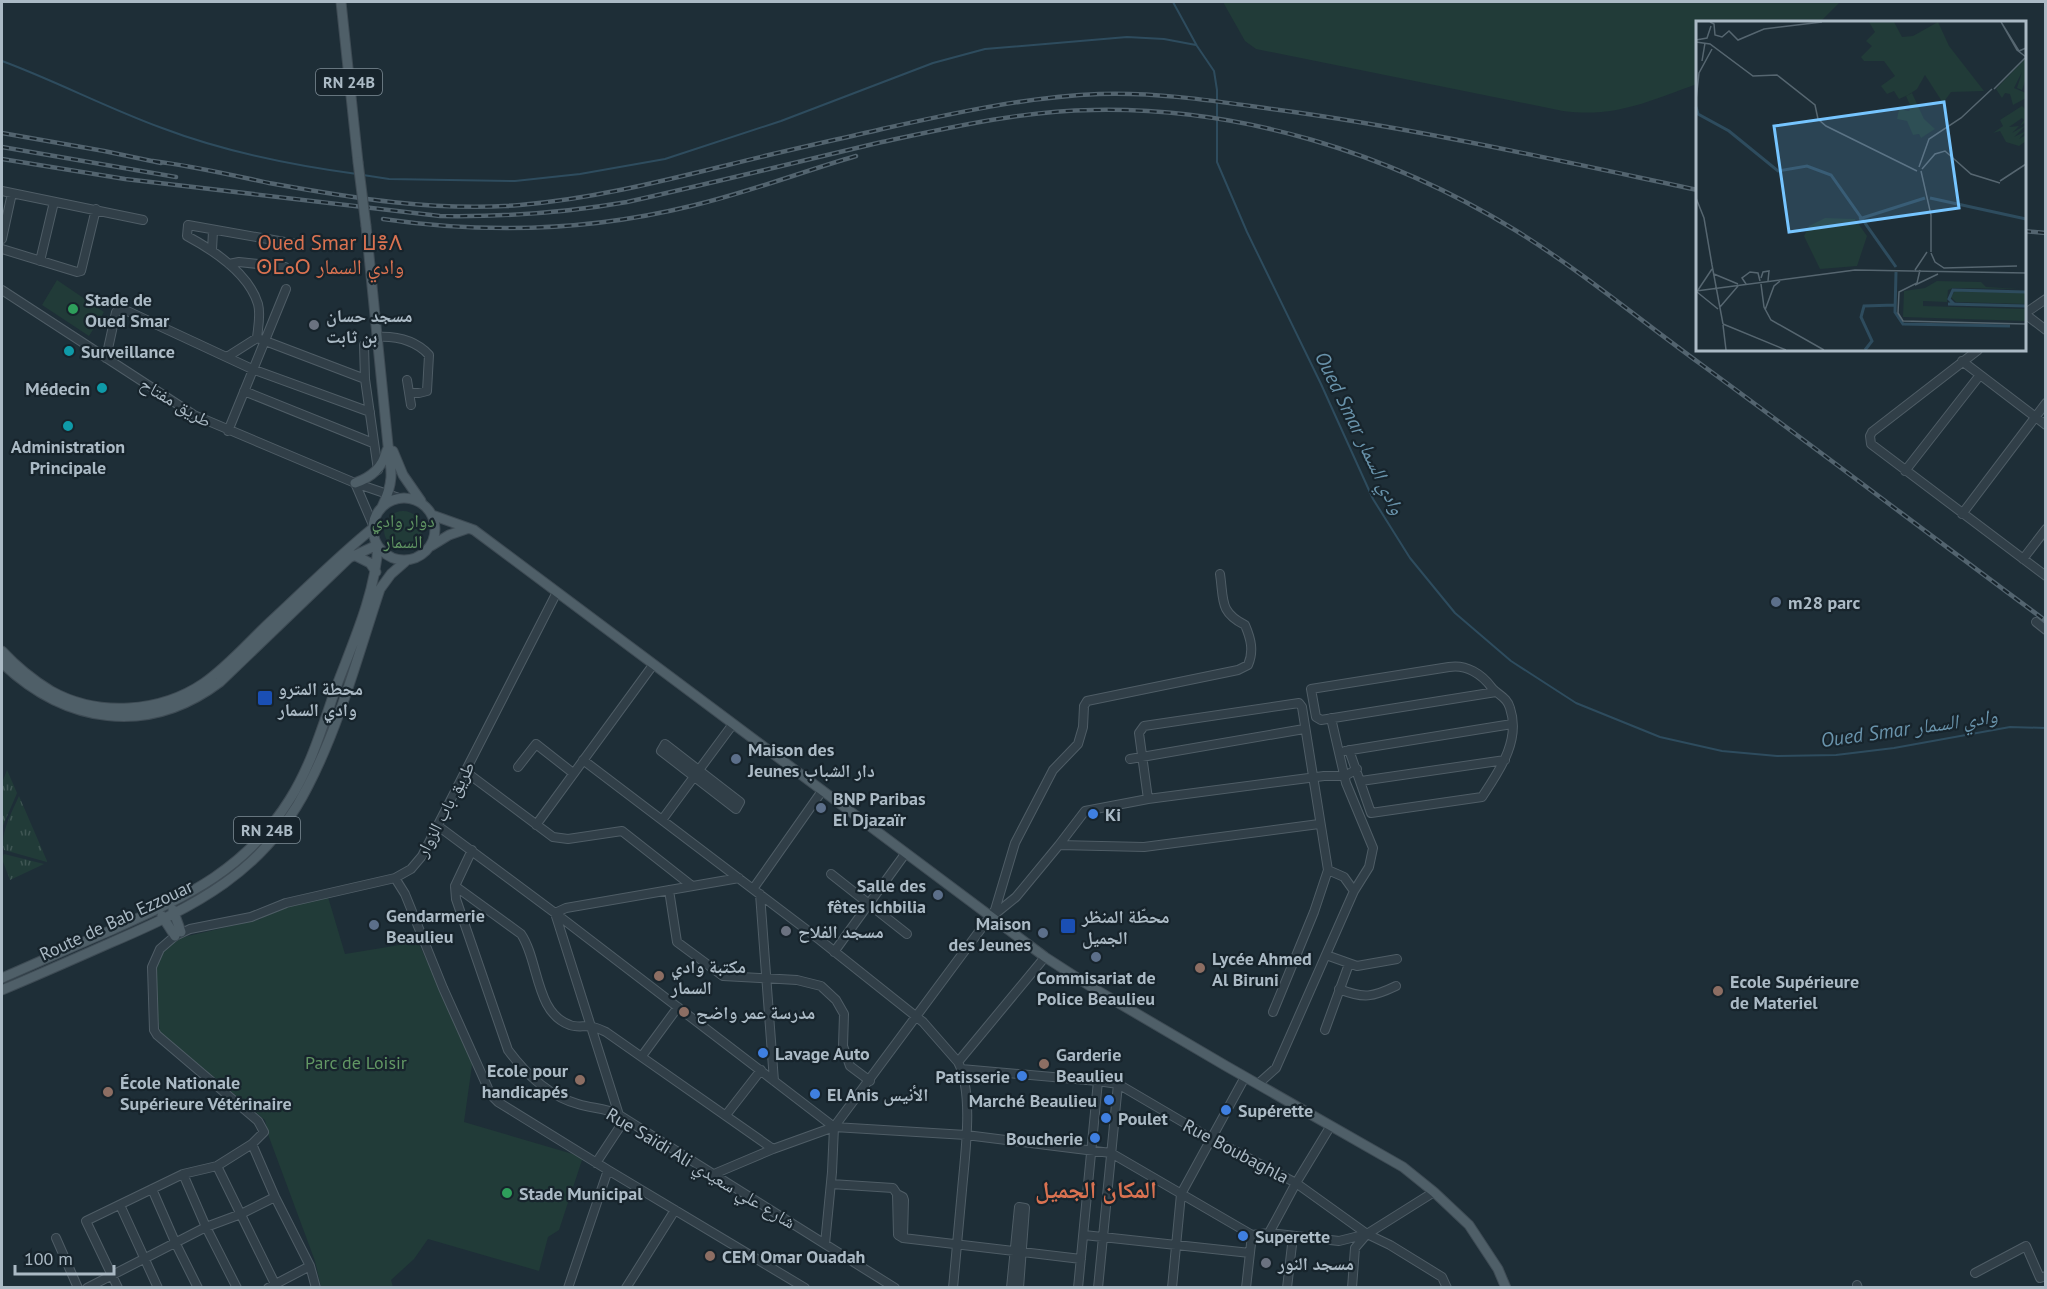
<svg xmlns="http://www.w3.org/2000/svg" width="2047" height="1289" font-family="'PT Sans','Noto Naskh Arabic','Noto Sans Tifinagh',sans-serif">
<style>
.grass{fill:url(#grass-tufts)}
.park{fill:#213b38}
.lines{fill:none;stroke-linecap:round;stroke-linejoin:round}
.stream{stroke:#2e4c5e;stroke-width:2}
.minor-casing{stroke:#4f5d66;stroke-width:10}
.major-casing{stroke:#3e4b54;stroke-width:11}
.minor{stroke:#313f48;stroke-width:8}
.major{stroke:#4f5f68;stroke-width:9}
.rail-casing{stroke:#53646f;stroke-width:4.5}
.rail{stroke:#17242c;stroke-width:2;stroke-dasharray:7;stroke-linecap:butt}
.major-bridge-casing{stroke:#3e4b54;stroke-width:11;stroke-linecap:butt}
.major-bridge{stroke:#4f5f68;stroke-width:9}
.leisure-dot{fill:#2e9e5b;stroke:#17242c;stroke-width:2}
.worship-dot{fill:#6b7280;stroke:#17242c;stroke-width:2}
.culture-dot{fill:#0f9aa8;stroke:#17242c;stroke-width:2}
.service-dot{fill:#5c6f8a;stroke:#17242c;stroke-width:2}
.transit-dot{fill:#1a4fb4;stroke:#17242c;stroke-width:2}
.shop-dot{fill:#3f7fe0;stroke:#17242c;stroke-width:2}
.education-dot{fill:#8d6e63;stroke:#17242c;stroke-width:2}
.labels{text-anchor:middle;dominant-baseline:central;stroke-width:4.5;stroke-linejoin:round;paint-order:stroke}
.shield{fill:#17242c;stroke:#7f8d97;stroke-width:1.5}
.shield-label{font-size:16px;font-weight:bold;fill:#abbac5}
.poi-label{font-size:18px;font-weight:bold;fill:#abbac5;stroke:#17242c;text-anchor:start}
.street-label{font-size:18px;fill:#abbac5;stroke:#17242c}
.park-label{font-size:18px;fill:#629764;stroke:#17242c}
.water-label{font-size:20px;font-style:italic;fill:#6993ab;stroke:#17242c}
.quarter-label{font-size:21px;fill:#da7251;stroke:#17242c}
.district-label{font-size:24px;font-weight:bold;fill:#da7251;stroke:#17242c}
.inset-river{fill:none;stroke:#2e4c5e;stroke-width:3}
.inset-road{fill:none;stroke:#566670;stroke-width:1.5}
.view{fill:#76c5ff;fill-opacity:0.15;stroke:#76c5ff;stroke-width:3}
.inset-edge{fill:none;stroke:#abbac5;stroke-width:3}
</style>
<defs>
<pattern id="grass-tufts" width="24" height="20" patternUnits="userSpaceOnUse" patternTransform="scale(1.5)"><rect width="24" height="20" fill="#213b38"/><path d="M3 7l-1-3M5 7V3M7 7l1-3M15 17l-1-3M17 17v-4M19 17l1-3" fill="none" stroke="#3f5553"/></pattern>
</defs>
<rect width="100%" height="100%" fill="#1e2e37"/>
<path class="grass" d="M7 770 17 793 2 828V783Z
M19 796 47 861V862L4 850C0 833 12 812 19 796Z
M4 854 44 864 10 880 2 859Z"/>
<path class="park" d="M1223 2H1840L1820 22H1698L1697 84C1649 101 1616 118 1563 111L1256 49 1245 41Z
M57 280 104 312 89 336 42 305Z
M384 530a19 19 0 1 1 38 0a19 19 0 1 1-38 0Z
M328 897 345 954 418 942 473 1058 464 1122 583 1157 559 1230 548 1237 539 1271 428 1239 414 1259 391 1280 393 1287H321L315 1261 269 1137 265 1120 160 1032 153 976 155 959 175 939 261 919 266 910Z"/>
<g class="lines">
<path class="stream" d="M1173 2 1197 46 1214 71 1217 90V162L1247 232 1321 384 1373 499 1410 558 1455 613 1511 661 1576 703 1660 737 1722 751 1777 756 1836 755 1894 748 2010 727 2046 728
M2 61C56 81 107 108 162 128 225 152 290 165 357 174
M363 175 389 179 515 181 580 174 665 159 781 121 933 63 985 49 1127 37 1164 39 1196 45"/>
<g class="minor-casing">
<path id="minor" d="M2 191 143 220
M2 239 12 193
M2 249 77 272 81 271 96 209
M212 250 213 231
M40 261 54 202
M229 264 239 262 285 267
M2 290 194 415 355 483 399 498
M2024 314 2046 299
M2025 314 2046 330
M377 337C397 336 416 341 429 355L427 391 419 393H410
M260 339 365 379
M364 345 365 379 378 470
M1978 350 1872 432 1870 436 1871 444 2046 576
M227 357 257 338C258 327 261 315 258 304 249 274 213 250 187 236L188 225 296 244
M106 358 116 312 123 309 252 369 370 412
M1962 361 2046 425
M407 380 411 405
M244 391 373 443
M228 431 286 289
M1905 471 1980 375
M355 483 373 525
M1962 514 2046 403
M2023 559 2046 529
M2036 622 2046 630
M1331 718 1346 783 1373 848 1369 867 1354 891
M665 744 740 802 736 809 661 751Z
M1349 750 1371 813 1482 797C1499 771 1521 741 1510 708 1507 697 1498 695 1492 688 1482 674 1466 664 1449 667L1311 689 1316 717 1321 720 1496 692
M1345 751 1512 724
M1130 759 1304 729
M583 760 820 940 923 1022 958 1062C974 1093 965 1155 962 1190 959 1223 956 1255 953 1288
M518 767 536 744 573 773
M466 772 553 837 568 839 622 831 692 886
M1361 781 1505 760
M1148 799 1139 733 1144 726 1299 703 1302 707 1328 870 1314 912 1273 1012
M662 820 733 724
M536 825 653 665
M438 826 555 913 834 1127 966 1135 1111 1153 1252 1235 1269 1233 1339 1241 1367 1234 1390 1245 1442 1277 1447 1288
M1059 845 1085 811 1148 799 1324 776H1345L1357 769
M472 850 455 886 456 899 508 1050C525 1073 549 1096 578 1104 593 1109 604 1107 619 1115L895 1288
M831 874 907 934
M395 878 405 894 443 988 491 1095 498 1102 608 1170 568 1288
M455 886 521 934C539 960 535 1013 570 1025 577 1028 586 1025 593 1027 597 1028 602 1030 606 1032L773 1149
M753 889 822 791
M669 890 677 942 723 976 797 980 821 986 836 1000 844 1014 843 1046 850 1066 870 1081
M760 894 774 1081
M995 914 1016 897 1059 845 1144 847 1319 824
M834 952 905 854
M1326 955 1357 966 1397 959
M1339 989C1364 999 1373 997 1396 986
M1325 1030 1349 964
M642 1056 678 1007
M958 1062 1045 957
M961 1069 1098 1081 1118 1084 1210 1138 1296 1183 1367 1234
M1258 1084 1276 1068 1354 891 1344 877 1328 870
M619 1115 555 913 566 908 739 878
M726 1115 761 1070
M834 1127 995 910 1015 843 1053 770 1078 744 1083 727 1084 706 1087 701 1238 670 1248 665C1254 651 1251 639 1245 625 1219 612 1224 600 1220 574
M252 1144 275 1197 310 1266 316 1288
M596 1163 625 1119
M217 1166 277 1288
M608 1170 805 1288
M183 1174 206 1227 237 1288
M714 1174 773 1149 834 1127
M831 1184 893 1188 897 1194 898 1235 903 1238 1081 1259
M152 1189 176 1244 198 1288
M897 1194 903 1197 904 1200 903 1238
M120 1205 158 1288
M1269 1233 1296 1183 1330 1127
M1084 1235 1250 1253
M56 1238 78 1288
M825 1244 832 1172 834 1127
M1975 1273 2026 1246 2040 1278 2046 1276
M1857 1285 1858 1288
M87 1288 206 1227 241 1214 275 1197
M118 1288 86 1221 183 1174 217 1166 252 1144 264 1132 258 1121 157 1035 154 1030 152 967 160 949 175 936 190 929 251 917 286 903 395 878 411 869 422 856 557 592
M268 1288 310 1266
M626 1288 675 1210
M1011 1288 1019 1207 1025 1208 1019 1288
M1078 1288 1098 1081
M1098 1288 1118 1084
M1172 1288 1181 1194 1245 1077
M1246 1288 1252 1235
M1287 1288 1293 1236
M1352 1288 1355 1248 1367 1234 1434 1192"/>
</g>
<g class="major-casing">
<path id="major" d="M341 2 358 162
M366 226 388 445C392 472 394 482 382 507
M393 451 403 475 421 501
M355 483C372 477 382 468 387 450
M373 529a31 31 0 1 1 62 0a31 31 0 1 1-62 0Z
M432 515 474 530 1045 957 1093 988 1226 1066 1403 1167 1434 1192 1469 1225 1498 1269 1506 1288
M431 546 449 535 469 528
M354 555 370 563 376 572
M2 651C16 666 33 680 51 691 98 717 160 713 204 683 227 667 247 644 268 624 303 592 336 558 373 528
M2 663C65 723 147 737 220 682L349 558 377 545
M173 910 181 932
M162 916 175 936
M2 978C39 962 76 945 114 929 187 896 246 870 290 799 312 764 323 724 337 685 354 640 375 594 378 546
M2 990C38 975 74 959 110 943 194 907 265 872 308 786 340 724 358 655 380 589L391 574 407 560"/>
</g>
<use href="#minor" class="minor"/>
<use href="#major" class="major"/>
<g class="rail-casing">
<path id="rail" d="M2 133 104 151 161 163
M2 147 176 177
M2 159 125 179 440 216C503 217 564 213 627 202 712 183 797 162 882 142 952 127 1021 111 1093 110 1241 107 1389 153 1515 230 1580 270 1640 320 1702 365 1817 449 1931 536 2046 621
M153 161C193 166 231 175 269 183 352 198 436 212 520 205 591 199 659 182 728 165 779 152 831 141 882 129 954 113 1026 97 1099 94 1157 92 1215 101 1272 109 1415 128 1556 160 1698 190
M383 219C486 234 589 231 691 206 747 193 801 172 856 156
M2024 231 2046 233"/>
</g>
<use href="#rail" class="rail"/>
<g class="major-bridge-casing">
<path id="major-bridge" d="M358 162 366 226"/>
</g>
<use href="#major-bridge" class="major-bridge"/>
</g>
<g class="leisure-dot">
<circle cx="73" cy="309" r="6"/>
<circle cx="507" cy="1193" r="6"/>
</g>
<g class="worship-dot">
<circle cx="314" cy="325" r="6"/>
<circle cx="786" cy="931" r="6"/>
<circle cx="1266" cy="1263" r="6"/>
</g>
<g class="culture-dot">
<circle cx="69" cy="351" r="6"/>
<circle cx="102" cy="388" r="6"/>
<circle cx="68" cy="426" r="6"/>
</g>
<g class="service-dot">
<circle cx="1776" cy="602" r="6"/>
<circle cx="736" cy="759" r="6"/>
<circle cx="821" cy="808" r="6"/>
<circle cx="938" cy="895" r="6"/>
<circle cx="374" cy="925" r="6"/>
<circle cx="1043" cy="933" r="6"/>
<circle cx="1096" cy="957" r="6"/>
</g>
<g class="transit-dot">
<rect x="257" y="690" width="16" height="16" rx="3"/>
<rect x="1060" y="918" width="16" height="16" rx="3"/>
</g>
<g class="shop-dot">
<circle cx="1093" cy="814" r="6"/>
<circle cx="763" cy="1053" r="6"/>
<circle cx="1022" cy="1076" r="6"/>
<circle cx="815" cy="1094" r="6"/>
<circle cx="1109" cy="1100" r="6"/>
<circle cx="1226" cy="1110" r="6"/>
<circle cx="1106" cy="1118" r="6"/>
<circle cx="1095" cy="1138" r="6"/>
<circle cx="1243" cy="1236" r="6"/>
</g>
<g class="education-dot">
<circle cx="1200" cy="968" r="6"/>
<circle cx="659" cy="976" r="6"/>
<circle cx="1718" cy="991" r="6"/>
<circle cx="684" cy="1012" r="6"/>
<circle cx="1044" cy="1064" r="6"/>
<circle cx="580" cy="1080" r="6"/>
<circle cx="108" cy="1092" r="6"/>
<circle cx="710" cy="1256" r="6"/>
</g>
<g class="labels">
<g class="shield">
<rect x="316" y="69" width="66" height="26" rx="4.5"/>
<rect x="234" y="817" width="66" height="26" rx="4.5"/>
</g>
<g class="shield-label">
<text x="349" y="82">RN 24B</text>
<text x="267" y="830">RN 24B</text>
</g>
<g class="poi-label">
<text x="85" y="299">Stade de<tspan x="85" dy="21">Oued Smar</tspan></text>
<text x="326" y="315">مسجد حسان<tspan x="326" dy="21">بن ثابت</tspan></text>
<text x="81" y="351">Surveillance</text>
<text x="90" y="388" text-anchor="end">Médecin</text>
<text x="68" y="446" text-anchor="middle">Administration<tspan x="68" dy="21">Principale</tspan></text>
<text x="1788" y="602">m28 parc</text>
<text x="278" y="688">محطة المترو<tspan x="278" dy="21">وادي السمار</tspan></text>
<text x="748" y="749">Maison des<tspan x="748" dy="21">Jeunes دار الشباب</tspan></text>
<text x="833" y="798">BNP Paribas<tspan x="833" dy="21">El Djazaïr</tspan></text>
<text x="1105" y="814">Ki</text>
<text x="926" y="885" text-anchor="end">Salle des<tspan x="926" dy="21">fêtes Ichbilia</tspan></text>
<text x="386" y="915">Gendarmerie<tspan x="386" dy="21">Beaulieu</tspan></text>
<text x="1082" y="916">محطّة المنظر<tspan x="1082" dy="21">الجميل</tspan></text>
<text x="1031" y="923" text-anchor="end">Maison<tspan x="1031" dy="21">des Jeunes</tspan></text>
<text x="798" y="931">مسجد الفلاح</text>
<text x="1212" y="958">Lycée Ahmed<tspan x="1212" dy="21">Al Biruni</tspan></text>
<text x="671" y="966">مكتبة وادي<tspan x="671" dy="21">السمار</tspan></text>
<text x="1096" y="977" text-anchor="middle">Commisariat de<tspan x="1096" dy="21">Police Beaulieu</tspan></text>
<text x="1730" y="981">Ecole Supérieure<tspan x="1730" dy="21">de Materiel</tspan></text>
<text x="696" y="1012">مدرسة عمر واضح</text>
<text x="775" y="1053">Lavage Auto</text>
<text x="1056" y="1054">Garderie<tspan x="1056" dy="21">Beaulieu</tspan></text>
<text x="568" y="1070" text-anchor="end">Ecole pour<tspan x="568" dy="21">handicapés</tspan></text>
<text x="1010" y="1076" text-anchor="end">Patisserie</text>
<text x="120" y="1082">École Nationale<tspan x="120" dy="21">Supérieure Vétérinaire</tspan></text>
<text x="827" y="1094">El Anis الأنيس</text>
<text x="1097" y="1100" text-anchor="end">Marché Beaulieu</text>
<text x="1238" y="1110">Supérette</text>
<text x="1118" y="1118">Poulet</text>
<text x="1083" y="1138" text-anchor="end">Boucherie</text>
<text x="519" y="1193">Stade Municipal</text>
<text x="1255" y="1236">Superette</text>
<text x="722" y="1256">CEM Omar Ouadah</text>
<text x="1278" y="1263">مسجد النور</text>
</g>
<g class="street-label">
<text transform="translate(176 402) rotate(31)">طريق مفتاح</text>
<text transform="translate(445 809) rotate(-62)">طريق باب الزوار</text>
<text transform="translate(116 920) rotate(-25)">Route de Bab Ezzouar</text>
<text transform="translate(1236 1151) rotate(28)">Rue Boubaghla</text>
<text transform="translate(701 1168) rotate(31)">Rue Saïdi Ali شارع علي سعيدي</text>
</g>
<g class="park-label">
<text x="403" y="520">دوار وادي<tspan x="403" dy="21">السمار</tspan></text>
<text x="356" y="1062">Parc de Loisir</text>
</g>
<g class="water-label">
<text transform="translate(1360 433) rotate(64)">Oued Smar وادي السمار</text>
<text transform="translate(1909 728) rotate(-8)">Oued Smar وادي السمار</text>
</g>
<g class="quarter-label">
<text x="330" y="242">Oued Smar ⵡⴻⴷ<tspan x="330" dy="24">ⵙⵎⴰⵔ وادي السمار</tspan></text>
</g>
<g class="district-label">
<text x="1096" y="1189">المكان الجميل</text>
</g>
</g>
<g transform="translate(1696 21)">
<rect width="330" height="330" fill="#1e2e37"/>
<path d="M330 37V57L326 69 321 67 326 51 318 67 330 72V77L317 84 314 73 309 72 306 77 300 68ZM326 85 330 89V101L324 105 328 99 326 97 313 106 323 105 316 112 330 104 318 116 330 110 323 118 330 114V120L323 125 310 121 304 110 297 112 307 105 304 99ZM241 260 285 261 290 266 323 268 257 267 252 269 251 281 227 280V285L330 288V300L207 296 208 270 229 267ZM259 270 330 272V283L260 281 255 276Z" fill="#213b38"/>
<path d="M173 1H198L206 16 217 15 242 1 253 25 288 70 255 71 247 82 229 54 221 68 212 74 203 78 198 70 191 73 185 65 199 55 188 40H168L165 36 176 25 170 20 179 11Z" fill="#213b38"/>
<path d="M216 72 228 98 239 108 225 117 223 113 217 114 211 100 201 98 203 88 213 90 215 86 210 75ZM129 197 159 198 171 215 161 245 124 248 108 215 113 205Z" fill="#213b38"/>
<path class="inset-river" d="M0 86 2 93 33 110 82 150 111 145 135 154 200 246M234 177 330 198M163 198 229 177M200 251 199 291 207 303 314 305M252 283 330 285M258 283 253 278 257 269 330 271M169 329 176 320 165 296 168 285 199 284"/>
<path class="inset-road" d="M14 1 18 3 19 14 26 16 33 10 42 19 68 8 126 1M305 1 321 29 330 36M305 1 323 30 330 27M0 19 11 17 15 5M0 21 14 23 57 55 81 54 119 84 122 98 130 105 221 150M6 40 9 22M298 68 330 36M0 79 3 52 16 28M223 146 233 118 265 97 296 68M226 148 239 133 249 130 275 153 304 162M225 150 235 194V231M304 160 330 143M0 177 8 197 16 244M235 232 239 241 248 247 321 245M16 244 27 303M219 249 231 231M224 249 221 262 203 271 202 292 207 300 330 303M18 253 42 263M65 257 67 251 73 250 72 260M50 263 46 257 54 251 62 252 64 260M65 263 68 286 75 299 128 329M219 264 242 253M2 269 16 248M0 270 159 249 330 252M1 271 22 288M24 286 42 265M69 289 78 265 84 260M27 303 90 329M27 304 30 329"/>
<path class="view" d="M248 81 263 187 93 211 78 105Z"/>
<rect width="330" height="330" class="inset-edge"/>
</g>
<rect width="2047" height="1289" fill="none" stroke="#abbac5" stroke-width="6"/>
<path d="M15 1265v9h99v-9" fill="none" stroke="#abbac5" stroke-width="3"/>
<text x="24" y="1265" font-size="18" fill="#abbac5" stroke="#17242c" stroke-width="4.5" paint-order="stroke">100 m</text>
</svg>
